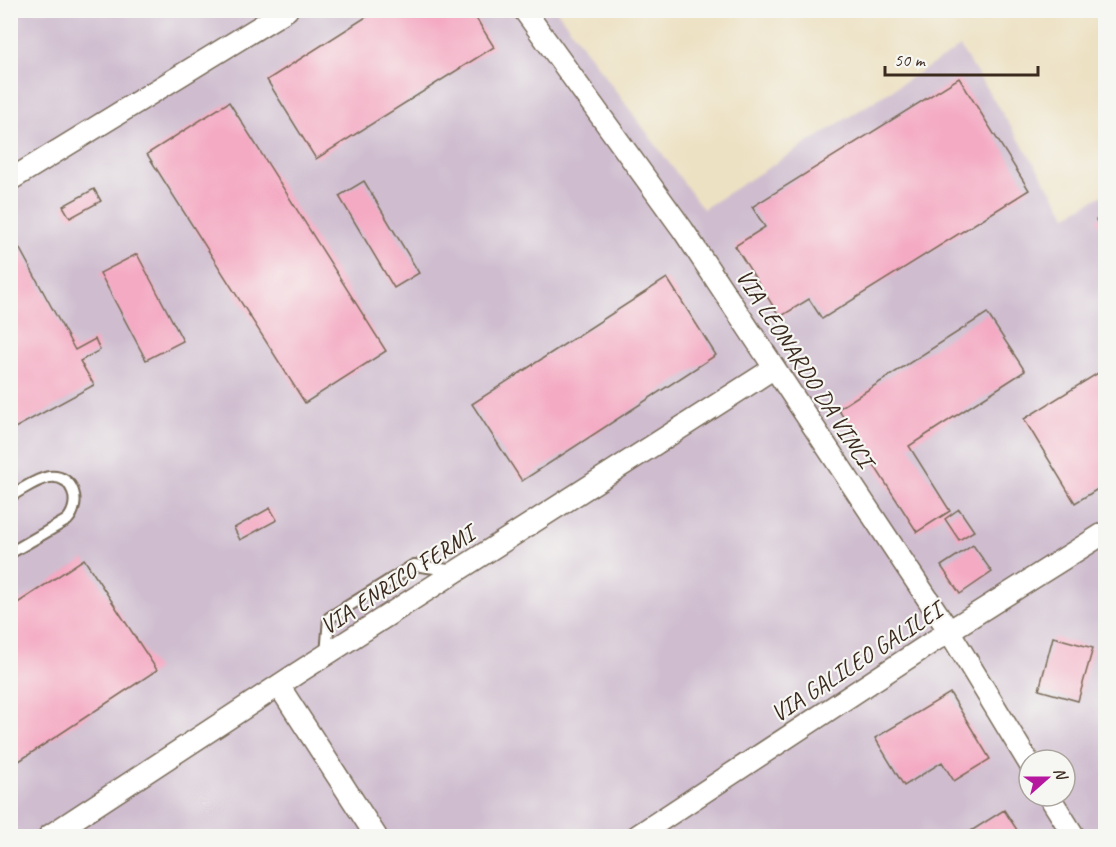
<svg xmlns="http://www.w3.org/2000/svg" width="1116" height="847" font-family="Caveat,sans-serif">
<style>
.industrial{fill:#cfbdcf;fill-rule:evenodd}
.building{fill:#f4aac3}
.lines{fill:none;stroke-linecap:round;stroke-linejoin:round}
.service-casing{stroke:#796a58;stroke-width:14}
.minor-casing{stroke:#796a58;stroke-width:24}
.service{stroke:#fff;stroke-width:10}
.minor{stroke:#fff;stroke-width:21}
.labels{text-anchor:middle;dominant-baseline:central;stroke-width:4.5;stroke-linejoin:round;paint-order:stroke}
.street-label{font-size:24px;fill:#3b2a1e;stroke:#f6f6f2}
</style>
<rect width="100%" height="100%" fill="#f6f6f2"/>
<filter id="ink" filterUnits="userSpaceOnUse"><feTurbulence type="fractalNoise" baseFrequency=".0167" numOctaves="2"/><feDisplacementMap in="SourceGraphic" scale="12" xChannelSelector="R" yChannelSelector="G"/><feConvolveMatrix kernelMatrix="1 2 1 2 8 2 1 2 1" color-interpolation-filters="sRGB"/></filter>
<filter id="wash" filterUnits="userSpaceOnUse"><feTurbulence type="fractalNoise" baseFrequency=".008" numOctaves="4" result="noise"/><feDisplacementMap in="SourceGraphic" scale="24" xChannelSelector="R" yChannelSelector="G"/><feGaussianBlur stdDeviation="1.35" result="paint"/><feColorMatrix in="noise" values="0 0 0 0 0 0 0 0 0 0 0 0 0 0 0 0 0 1.4 0 .05"/><feComposite in="paint" operator="in"/></filter>
<g filter="url(#wash)">
<rect width="100%" height="100%" fill="#ede1c3"/>
<path class="industrial" d="M10 11H557L703 209 960 47 1067 215 1105 194V836H11ZM1029 760H1065V796H1029Z"/>
<g id="blocks">
<path class="building" d="M377 10H471L494 47 316 159 267 80Z
M959 78 1029 190 822 319 809 299 780 317 735 246 765 227 752 207Z
M229 102 386 351 305 403 147 154Z
M364 181 419 273 394 288 339 196Z
M94 189 101 201 70 218 63 206Z
M1106 214V235L1096 220Z
M15 240 75 350 95 339 100 350 80 361 94 385 13 429 10 425V243Z
M137 254 183 341 146 360 100 273Z
M667 278 716 355 522 481 472 404Z
M987 313 1025 371 909 446 950 511 917 532 838 409Z
M1106 368V484L1075 503 1024 419Z
M270 508 277 520 240 540 234 528Z
M959 509 974 531 959 540 945 519Z
M973 545 992 572 960 594 941 566Z
M84 559 157 670 10 767V608Z
M1053 637 1093 648 1078 701 1039 690Z
M950 693 990 759 954 781 942 762 904 786 875 738Z
M1004 810 1021 836H963Z"/>
</g>
</g>
<g filter="url(#ink)">
<use href="#blocks" fill-opacity="0" stroke="#796a58" stroke-width="1.5"/>
<g class="lines">
<g class="service-casing">
<path id="service" d="M10 496C22 490 36 479 49 477 74 474 82 504 67 520L10 553
M326 655 329 618 414 565 455 571"/>
</g>
<g class="minor-casing">
<path id="minor" d="M524 10 683 230 949 631 1029 763
M10 180 287 10
M279 686 376 836
M1049 796 1074 836
M49 836 296 674 774 368
M637 836 949 631 1106 532"/>
</g>
<use href="#service" class="service"/>
<use href="#minor" class="minor"/>
</g>
</g>
<g class="labels">
<g class="street-label">
<text transform="translate(805 368) rotate(57)">VIA LEONARDO DA VINCI</text>
<text transform="translate(397 580) rotate(-33)">VIA ENRICO FERMI</text>
<text transform="translate(856 662) rotate(-33)">VIA GALILEO GALILEI</text>
</g>
</g>
<rect width="1116" height="847" fill="none" stroke="#f6f6f2" stroke-width="36"/>
<g transform="translate(1047 778) rotate(69)"><circle r="28" fill="#f6f6f2" stroke="#aba49d" stroke-width="1.5"/>
<path d="M0-4.5L10 22L0 15L-10 22Z" fill="#b5179e"/>
<text y="-9" font-size="16" font-weight="bold" text-anchor="middle" fill="#3b2a1e">N</text>
</g>
<path d="M885 66v9h153v-9" fill="none" stroke="#3b2a1e" stroke-width="3"/>
<text x="894" y="66" font-size="18" fill="#3b2a1e" stroke="#f6f6f2" stroke-width="4.5" paint-order="stroke">50 m</text>
</svg>
